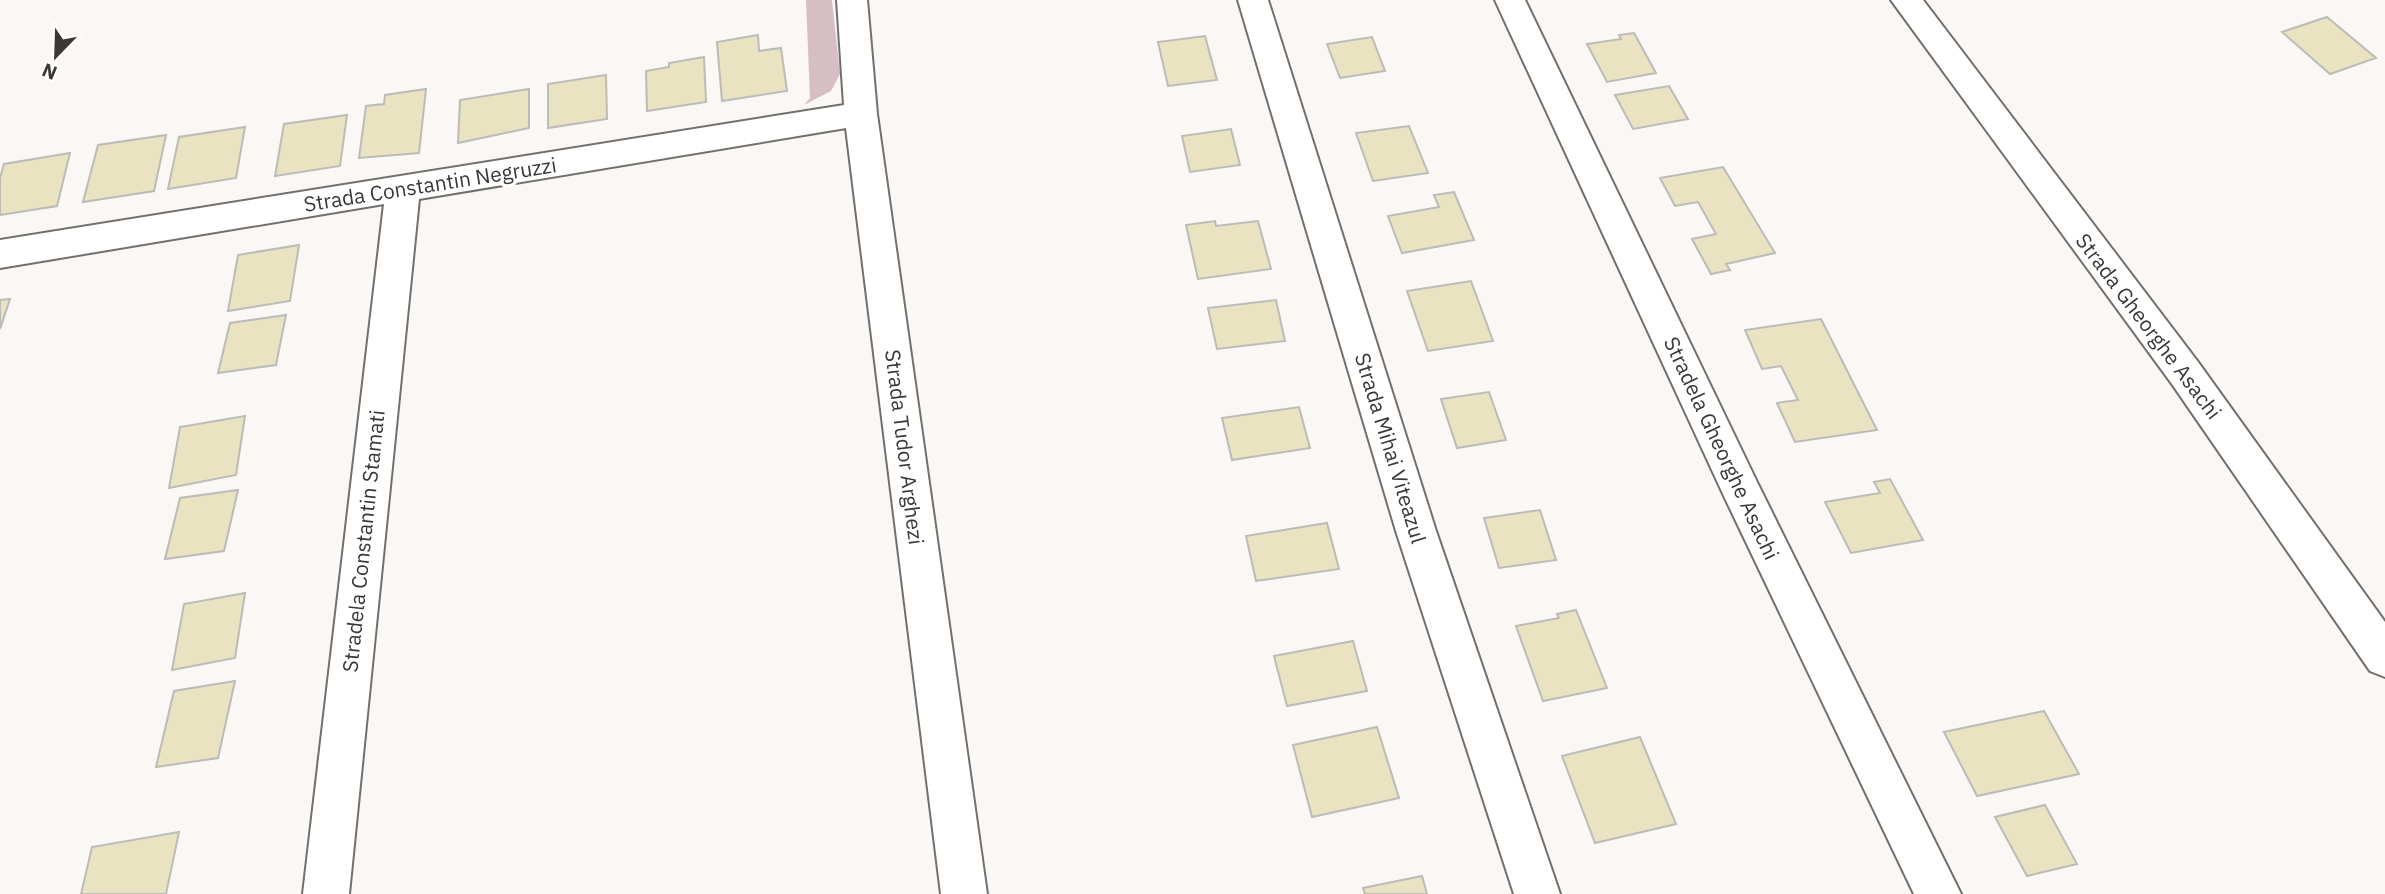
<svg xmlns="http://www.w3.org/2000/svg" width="2385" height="894" font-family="'IBM Plex Sans',sans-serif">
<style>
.green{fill:#d7bec5}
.building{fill:#e9e3c2;stroke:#bcbbb7;stroke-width:2}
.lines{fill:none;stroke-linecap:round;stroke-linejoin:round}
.street-casing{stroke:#72706d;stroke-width:4}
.street{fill:#fff;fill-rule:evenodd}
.labels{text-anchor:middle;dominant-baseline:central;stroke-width:7;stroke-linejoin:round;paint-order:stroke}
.street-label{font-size:21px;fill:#393837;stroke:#fff}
</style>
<rect width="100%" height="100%" fill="#faf7f4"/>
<path class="green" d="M806 0H832L840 74 831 91 804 105 810 98Z"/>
<path class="building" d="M2327 17 2376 58 2330 74 2282 32Z
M1634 33 1656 73 1607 82 1587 44 1621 39 1619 35Z
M758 35 759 51 781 48 787 91 722 101 717 42Z
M1205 36 1217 80 1168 86 1158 42Z
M1372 37 1385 71 1340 78 1327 44Z
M704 57 706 102 647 111 646 71 669 67V63Z
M606 75 607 119 548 128V84Z
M1669 86 1688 119 1633 129 1615 95Z
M426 89 419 153 359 158 366 106 384 104 385 95Z
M529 89V128L458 143 460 100Z
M347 115 340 166 275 176 284 124Z
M1409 126 1428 173 1373 181 1356 133Z
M245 127 236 178 168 189 179 137Z
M1231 129 1240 165 1190 172 1182 136Z
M166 135 154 191 83 202 98 145Z
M70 153 57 206 0 215V178L4 164Z
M1723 167 1775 253 1726 264 1730 270 1711 274 1692 239 1716 234 1698 202 1675 206 1660 178Z
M1454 192 1474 240 1402 253 1388 216 1439 207 1434 195Z
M1215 221 1216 226 1258 221 1271 269 1198 279 1186 225Z
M299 245 290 301 228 311 238 255Z
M1471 281 1493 341 1428 351 1407 291Z
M10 299 0 329V300Z
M1276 300 1285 341 1217 349 1208 308Z
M286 315 276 365 218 373 230 323Z
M1821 319 1877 430 1795 442 1777 403 1798 400 1781 366 1762 369 1745 330Z
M1489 392 1506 440 1457 448 1441 399Z
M1299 407 1310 448 1232 460 1222 418Z
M245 416 236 475 169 488 180 427Z
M1890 479 1923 540 1851 553 1825 502 1880 493 1874 482Z
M238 490 224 551 165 559 180 498Z
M1540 510 1556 560 1499 568 1484 518Z
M1327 523 1339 569 1256 581 1246 536Z
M245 593 235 658 172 670 184 604Z
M1576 610 1607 688 1543 701 1516 626 1559 618 1557 614Z
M1353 641 1367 691 1287 706 1274 656Z
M235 681 218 758 156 767 174 691Z
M2044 711 2079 774 1977 796 1944 732Z
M1377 727 1399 798 1312 817 1293 745Z
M1640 737 1676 824 1595 843 1562 756Z
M2045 805 2077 864 2027 876 1995 817Z
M179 832 166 894H81L92 847Z
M1422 876 1427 894H1365L1363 888Z"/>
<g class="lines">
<g class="street-casing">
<path id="street" d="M837 0H867L877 114 987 894H941L846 128 419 199 349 894H303L384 204 0 268V240L844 105Z
M1238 0H1268L1436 531 1560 894H1514L1396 531Z
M1495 0H1525L1757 482 1961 894H1914L1723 494Z
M1891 0H1923L2198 362 2385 622V677L2370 671 2172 384Z"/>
</g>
<use href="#street" class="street"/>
</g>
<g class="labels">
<g class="street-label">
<text transform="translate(430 184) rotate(-9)">Strada Constantin Negruzzi</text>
<text transform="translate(2149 326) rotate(53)">Strada Gheorghe Asachi</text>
<text transform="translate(905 447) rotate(83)">Strada Tudor Arghezi</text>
<text transform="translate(1391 448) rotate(73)">Strada Mihai Viteazul</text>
<text transform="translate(1722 448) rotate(65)">Stradela Gheorghe Asachi</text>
<text transform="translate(363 541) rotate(-84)">Stradela Constantin Stamati</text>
</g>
</g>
<g transform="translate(56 56) rotate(203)" stroke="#ffffff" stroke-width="5" paint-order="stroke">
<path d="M0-5L12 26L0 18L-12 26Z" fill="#393837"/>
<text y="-10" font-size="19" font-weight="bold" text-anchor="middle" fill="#393837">N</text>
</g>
</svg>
